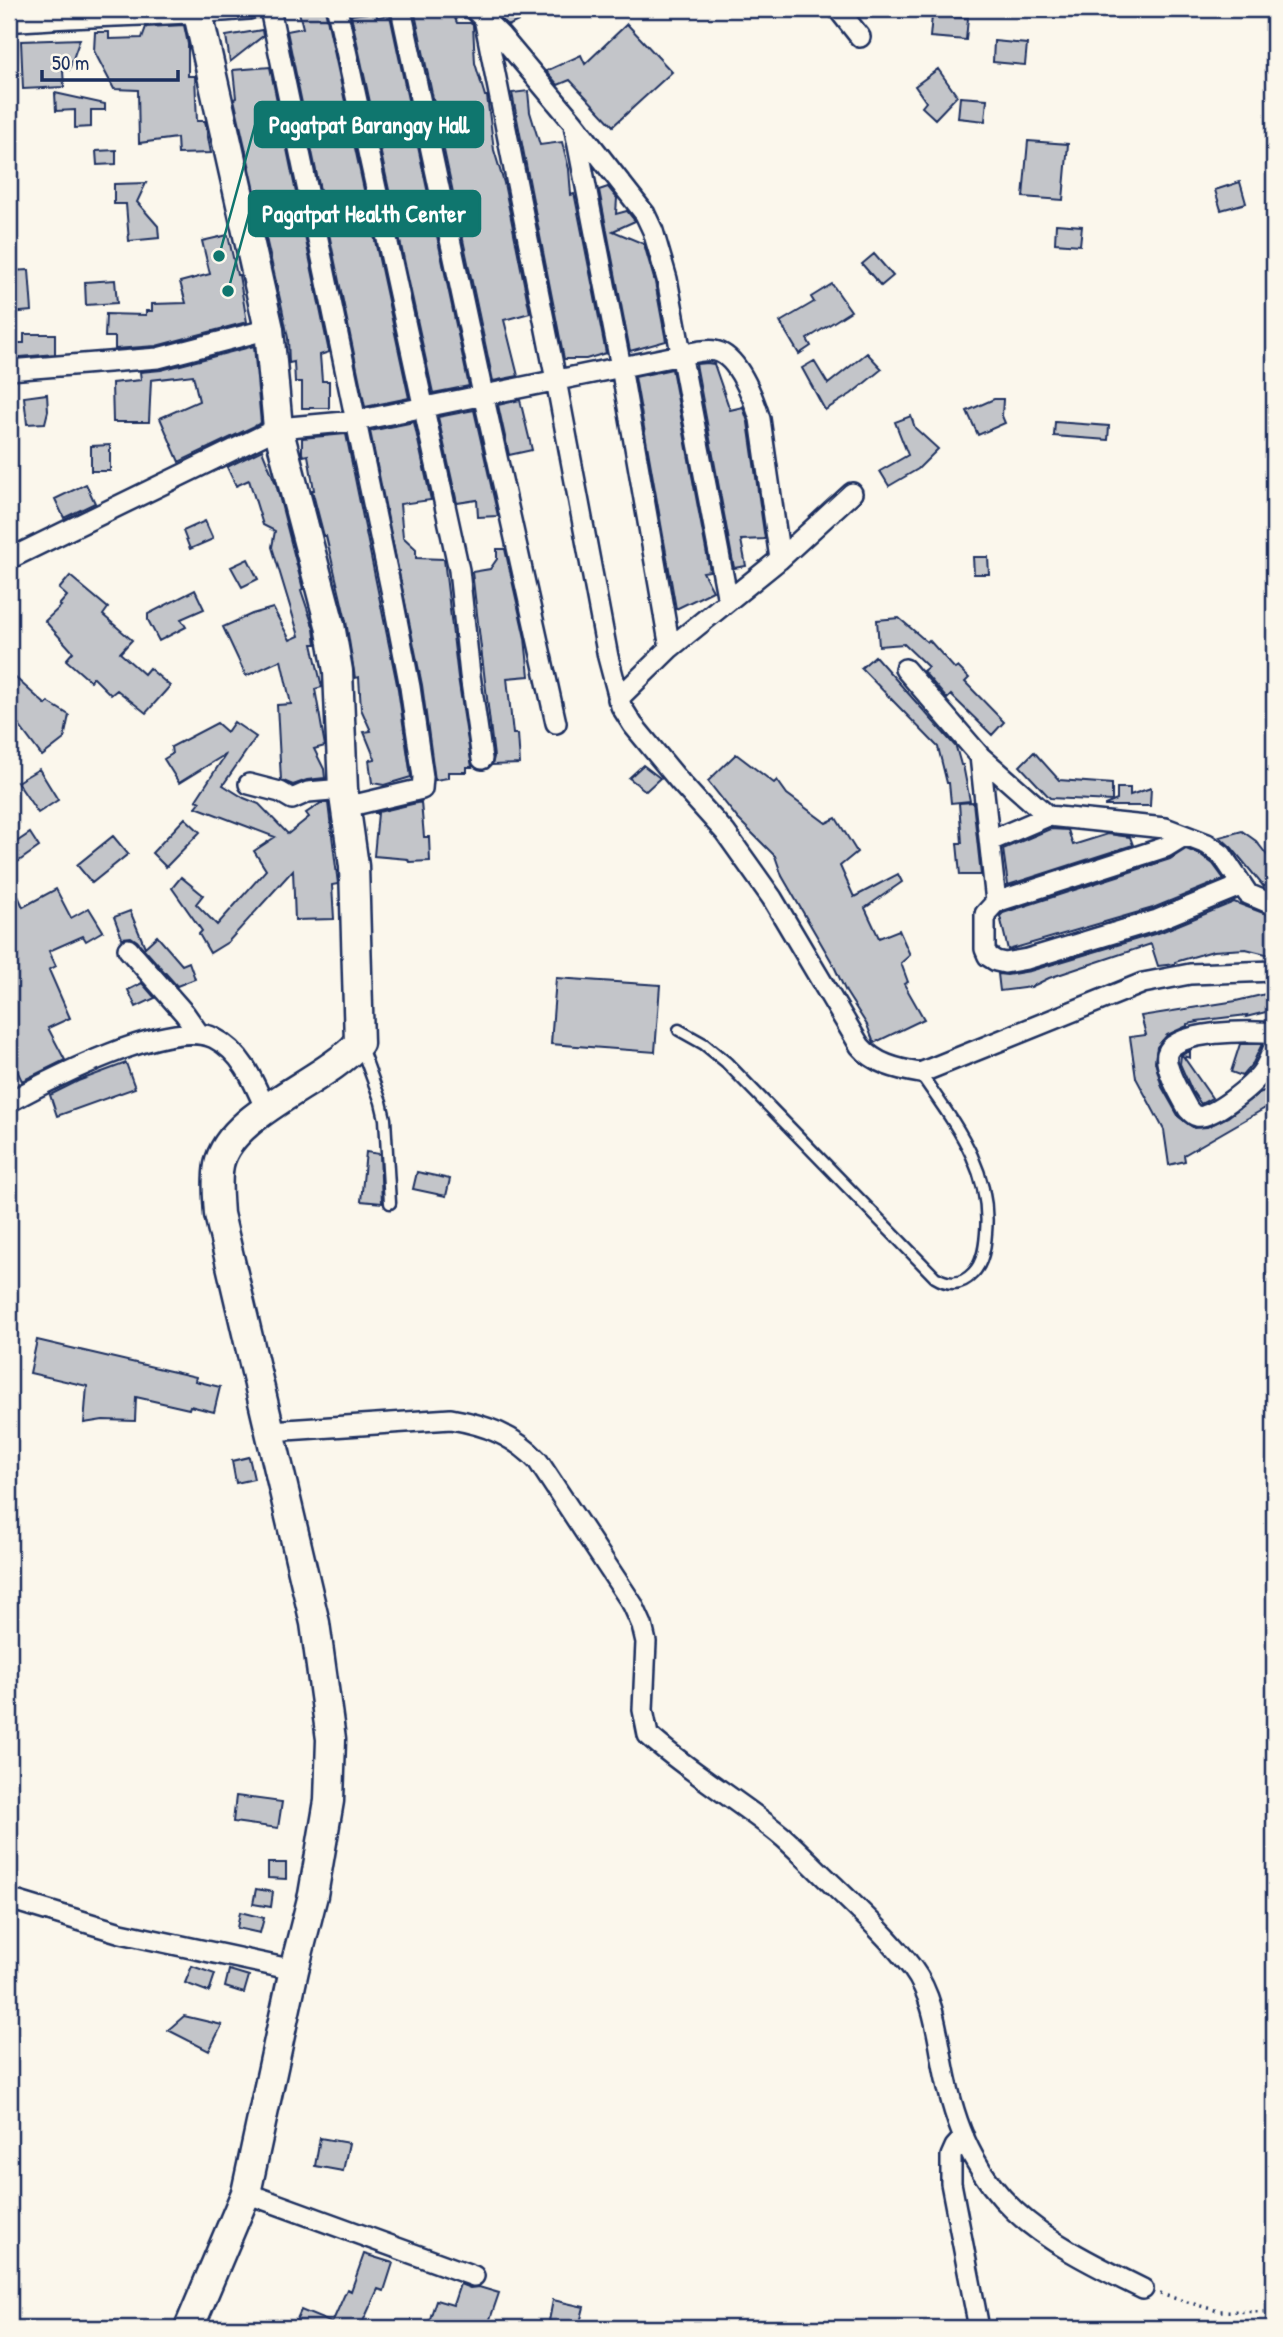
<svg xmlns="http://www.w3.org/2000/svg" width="1283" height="2337" font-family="'Patrick Hand',sans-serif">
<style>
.building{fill:#c3c5c9;stroke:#1b2f5e;stroke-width:2}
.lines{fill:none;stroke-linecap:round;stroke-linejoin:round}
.lane-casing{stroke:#1b2f5e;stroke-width:15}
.street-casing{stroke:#1b2f5e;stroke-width:24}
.secondary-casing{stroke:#1b2f5e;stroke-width:33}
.path{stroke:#1b2f5e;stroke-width:3.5;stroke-dasharray:2 5;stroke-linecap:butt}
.lane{stroke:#fbf7ec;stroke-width:10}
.street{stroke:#fbf7ec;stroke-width:19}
.secondary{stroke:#fbf7ec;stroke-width:28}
.leader{fill:none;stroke:#0f766e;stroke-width:2.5}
.callout-dot{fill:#0f766e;stroke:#fbf7ec;stroke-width:2.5}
.callout{fill:#0f766e;stroke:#0f766e;stroke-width:2.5}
.callout-label{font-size:24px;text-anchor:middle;font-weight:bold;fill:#fff}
</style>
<rect width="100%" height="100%" fill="#fbf7ec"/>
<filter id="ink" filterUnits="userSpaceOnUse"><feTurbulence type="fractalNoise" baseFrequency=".0143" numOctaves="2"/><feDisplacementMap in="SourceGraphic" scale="14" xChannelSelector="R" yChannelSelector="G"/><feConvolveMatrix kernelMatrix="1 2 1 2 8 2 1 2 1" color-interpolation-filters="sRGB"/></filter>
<g filter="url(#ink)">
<path class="building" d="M313 9H325L409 398 365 407 287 31 303 28 299 12Z
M414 9H435L436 12 452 11 457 23H470L473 25 475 63 485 96H487L494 150 504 183 530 313 504 320 518 376 493 381Z
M492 9H543L508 26Z
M376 12 377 17 390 15 469 386 433 393 351 15Z
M932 16 968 18 966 40 930 37Z
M627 24 672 72 613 126 570 80 558 85 546 71 581 55 585 64Z
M184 25 188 44V76H195L197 121H205L211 153 178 154 177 138 139 143 138 90 114 89 94 51 95 32H109V39L142 38 146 27Z
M262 30 263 36 230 62 226 36Z
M80 39 69 70H63L64 87 23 89 21 41Z
M994 41 1027 44 1025 65 993 62Z
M270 67 329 352 320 355 322 381H329V408H302V382H295L294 362 289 363 288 338 282 308 234 99 236 98 233 70Z
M938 69 957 96 935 119 922 107 926 102 915 86Z
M528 91 530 112 540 145 562 142 569 169 571 195 574 194 575 197 606 353 586 359H564L512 93Z
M55 93 105 104V110H91V127L75 128V110L56 111Z
M960 97 987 99 985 121 958 118Z
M1028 141 1068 144 1063 200 1023 197Z
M116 150V164L97 165 96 151Z
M1240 182 1246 203 1221 210 1215 190Z
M146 183 137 202 158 226 159 238 129 241 126 204H114V184Z
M608 187 617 198 616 214 627 211 635 221 613 231 644 244 655 282 666 341 630 351 599 190Z
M1056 224 1082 226 1080 245 1055 243Z
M228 235 237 275H239L247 322 156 346 115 349V337H105L106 314 146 315V311H152V304L186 303 180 282 210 274 202 241Z
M874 254 893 276 881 286 862 264Z
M29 270 32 311 9 313V271Z
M115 280 117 303 86 305 85 282Z
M832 284 851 311 807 339 811 346 799 354 780 322 814 302 811 297Z
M24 334H55V354L9 358V343H24Z
M254 346 261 423 179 462 160 418 199 401 193 375 151 380 149 422H113L112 383 141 380 140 372 161 370Z
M867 353 882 369 851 394 825 410 802 368 814 361 828 384Z
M707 363 714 364 730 410 743 407 748 422 765 539 741 540 746 566 734 568 696 364Z
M672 369 710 571 703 572 713 591 676 609 635 377Z
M47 394 48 411 45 423 27 424 24 397Z
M994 399H1003L1002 416 1005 423 978 435 967 411Z
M520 400 532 450 509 455 498 405Z
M474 410 498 516 478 517 477 500 457 503 438 417Z
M911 416 915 428 938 449 918 469 889 486 880 471 908 455 895 422Z
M414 422 431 500 400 504 403 537 416 549V558L444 559 458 677 472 767H467V772H448V778L435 780 422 685 370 431Z
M1055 422 1109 426 1108 440 1054 436Z
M346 434 398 689 411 777 384 785 372 783 369 760 375 759 364 732 371 731 361 709 359 677 355 678 346 621 326 536H324L312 490H314L308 455 303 456 302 453V438Z
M110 445V471H91V446Z
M262 450 276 484 303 589 301 590 314 629 316 644H312L322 687 315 689 325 746 314 749 324 769 325 778 307 780 293 785 281 780 277 705 291 704 281 660 246 676 223 627 252 614 273 608 290 640 299 636 272 547 275 531 263 525 249 480 236 486 227 467Z
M86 484 95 503 64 518 55 499Z
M205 521 213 539 190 549 183 531Z
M497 549H505L525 638 529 676 507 678 513 734H518L520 764 492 765 494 757 472 572 490 569 497 559Z
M973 557H988L989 574H974Z
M248 559 258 579 242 587 231 567Z
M70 576 108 608 103 615 132 640 120 653 144 674 149 668 170 686 146 713 117 690 111 695 93 677 90 681 66 660 73 652 45 621 61 606 59 605 67 596 59 589Z
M195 590 204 609 181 619 186 627 159 641 148 620V614Z
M899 618 927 642 929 640 955 669 958 667 969 678 965 682 1004 722 992 735 951 695 947 699 923 671 928 667 904 644 879 646 877 620Z
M875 656 956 747 961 765H963L970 801 951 803 949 783H947L938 747 861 668Z
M9 672 46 705 48 702 69 715 64 739 42 756 9 712Z
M234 722 256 737 223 785 244 798 259 804 288 834 309 817 306 813 321 803H328L338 884 332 885 334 919 295 920 293 870 228 942 210 953 199 934 202 931 172 888 181 877 203 895 196 904 217 925 266 870 254 851 275 837 196 807 200 802 196 800 226 754 179 783 164 759 172 754 171 747 217 723 227 732Z
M1034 752 1059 780 1112 784V801L1050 798 1020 766Z
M736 754 774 783 777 780 787 794 826 823 836 818 857 852 840 866 854 897 898 874 902 882 865 908 879 938 899 930 910 955 901 963 908 982 904 984 924 1019 874 1043 867 1025 846 992 833 964 782 876 775 856 738 819 708 781Z
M643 765 660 778 646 791 629 778Z
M39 769 58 800 38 813 17 782Z
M1117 788H1130V795L1151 788 1150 806H1105V805L1117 800Z
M421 802 424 837H429L430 861 409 862 408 859 374 856 378 813H374Z
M973 802 981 875H960L957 843H962L959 803Z
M185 818 200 832 166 867 152 853Z
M1050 829 1068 830 1073 845 1108 834 1130 837 1133 845 1008 885 1003 849Z
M1242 831 1256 841 1274 864V878L1264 887 1232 848 1220 837Z
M30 833 39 847 9 868V847Z
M113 836 128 854 92 883 77 865Z
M1186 849 1201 855 1213 864 1224 879 1153 908 1008 950 1000 916 1003 913 1170 859Z
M9 876 23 907 56 889 71 918 89 908 103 931 86 941 83 936 49 951 56 966 49 970 70 1018 48 1028 65 1060 22 1081 9 1054Z
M1234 902 1274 917 1271 936 1274 937V956L1246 949 1213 951 1175 962V964L1158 966 1151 944 1049 978 1031 987 1000 991 998 974 1007 975 1030 971 1161 932Z
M130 911 145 947 157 936 182 965 189 962 195 979 177 986 137 941 131 937 122 938 114 917Z
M556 978 660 985 655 1052 551 1044Z
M142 983 155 998 136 1007 128 990Z
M1274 992V1010L1246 1017 1247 1015 1197 1021 1198 1022 1187 1024V1026L1167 1035 1157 1047 1155 1062 1162 1087 1179 1117 1194 1128 1207 1127 1228 1117 1259 1093 1274 1087 1267 1085 1274 1076V1103L1184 1155 1185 1161 1169 1165 1164 1130 1136 1078 1130 1037 1146 1035 1141 1016 1236 1001Z
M1240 1044H1262L1253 1063 1242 1076 1231 1072Z
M1190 1051V1058L1183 1056 1212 1098 1201 1104 1192 1091 1180 1064 1181 1055Z
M126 1063 135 1088 57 1116 50 1095 78 1081Z
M366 1152 380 1154 382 1203 361 1201Z
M417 1172 450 1179 446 1196 413 1189Z
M37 1340 196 1377 195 1381 220 1387 214 1412 190 1406 189 1409 136 1397 135 1421 103 1420 84 1423 87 1386 30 1373Z
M249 1457 254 1479 236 1483 232 1461Z
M236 1796 282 1802 278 1828 233 1822Z
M268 1863H286V1879L268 1878Z
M256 1889 273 1892 271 1907 253 1904Z
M240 1912 264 1918 260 1933 237 1928Z
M192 1966 215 1974 209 1992 185 1983Z
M229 1970 249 1976 244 1993 225 1987Z
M184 2016 222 2025 209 2051 168 2030Z
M320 2138 349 2143 343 2171 315 2166Z
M364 2254 393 2263 384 2291 378 2289 360 2328H293L301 2310 332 2323 347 2289 351 2291Z
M460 2284 470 2288 479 2287 499 2293 487 2328H427L436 2300 453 2305Z
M553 2300 584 2307 579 2327 549 2321Z"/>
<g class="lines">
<g class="lane-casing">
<path id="lane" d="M679 1030 704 1044 726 1062 935 1277C948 1285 961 1286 973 1273 983 1263 985 1247 986 1233 992 1169 954 1123 920 1073
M361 1047 381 1102 385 1119 390 1203"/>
</g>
<g class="street-casing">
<path id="street" d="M270 9 392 594 410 687 423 777 422 789 346 807
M337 9 459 570 470 675 482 759
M401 9 483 394 556 723
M474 9 501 36 573 122 645 214 653 231 667 279 728 601
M838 9 860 37
M484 18 556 380 608 657 621 706 633 725 680 782 725 832 772 898 860 1046C875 1064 897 1069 920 1073L1143 983 1190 974 1274 971
M9 22C89 15 169 16 249 9
M574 125 621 367 670 648
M9 370 158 358 269 329
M9 559 278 428 356 421 681 355C691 353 705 349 715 351 738 355 754 400 760 419L780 559
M905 669 980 756 1048 816 1165 828 1207 844 1222 855 1248 894 1274 905
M618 699 670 648 780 559 852 493
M980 756 996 902 985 914V949L988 956 996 961 1005 963 1027 959 1157 920 1240 886
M249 784 280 792 292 799 308 792 343 789
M990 841 1048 816
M996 902 1166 847 1184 836
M128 949 185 1014 199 1034
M1274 1033C1254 1030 1173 1030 1167 1054 1164 1068 1181 1096 1188 1109 1191 1112 1192 1115 1197 1116 1211 1120 1253 1085 1262 1072 1267 1065 1271 1055 1274 1047
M9 1102C49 1080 170 1017 214 1038 242 1052 254 1082 266 1110
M271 1431 451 1419C486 1425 513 1435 538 1461L633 1605 642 1625 646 1642 643 1710 648 1735C690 1773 740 1801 783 1837 800 1852 816 1869 833 1885 861 1912 889 1938 913 1969 936 2000 938 2043 946 2079 972 2202 1038 2238 1143 2289
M9 1899 121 1933 294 1970
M964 2137 955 2147 951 2156V2183L979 2328
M246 2193 474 2276"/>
</g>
<g class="secondary-casing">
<path id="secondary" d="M189 2328 246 2193 294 1970 313 1895 329 1801 331 1739 315 1623 219 1214C218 1197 216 1181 219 1165 229 1114 325 1082 359 1043L354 866 343 789 338 671 330 625 278 428 269 329 197 9"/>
</g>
<path class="path" d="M1160 2294 1218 2311 1274 2312"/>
<use href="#lane" class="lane"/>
<use href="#street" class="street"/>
<use href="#secondary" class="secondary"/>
</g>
</g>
<path class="leader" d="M219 256L255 125M228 291L249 214"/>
<g class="callout-dot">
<circle cx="219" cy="256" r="7"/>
<circle cx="228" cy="291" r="7"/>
</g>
<g class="callout">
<rect x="255" y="102" width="228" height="45" rx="7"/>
<rect x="249" y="191" width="231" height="45" rx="7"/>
</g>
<g class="callout-label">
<text x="369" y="133">Pagatpat Barangay Hall</text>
<text x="364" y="222">Pagatpat Health Center</text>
</g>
<rect width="1283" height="2337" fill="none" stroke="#fbf7ec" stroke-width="35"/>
<rect x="18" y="18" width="1248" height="2302" fill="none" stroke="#1b2f5e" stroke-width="2.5" filter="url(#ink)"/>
<path d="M42 70v10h136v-10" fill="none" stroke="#1b2f5e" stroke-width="3.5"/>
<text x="52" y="70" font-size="21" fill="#1b2f5e" stroke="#fbf7ec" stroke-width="5" paint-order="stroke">50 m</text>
</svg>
